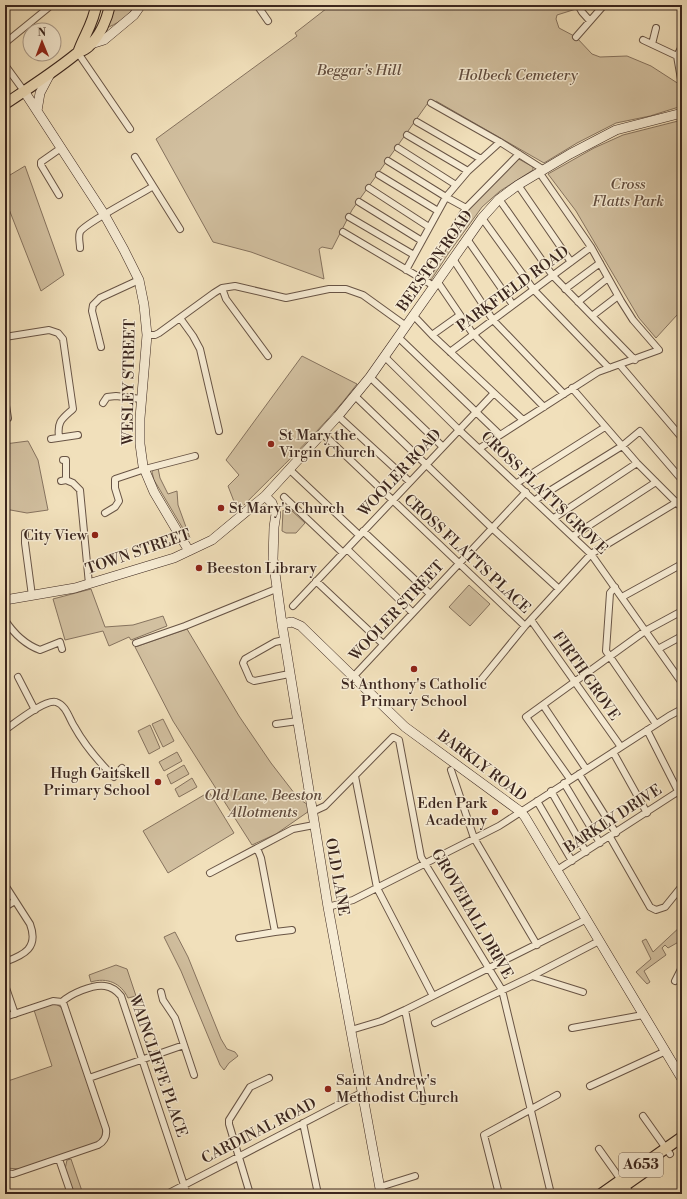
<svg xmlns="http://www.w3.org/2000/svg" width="687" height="1199" font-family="'Libre Bodoni',serif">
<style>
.green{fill:#d2c0a0;stroke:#86735f}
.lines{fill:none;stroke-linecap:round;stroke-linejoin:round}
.street-casing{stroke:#685445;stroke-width:8}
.secondary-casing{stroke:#3b261e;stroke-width:10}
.primary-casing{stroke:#3b261e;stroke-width:12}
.street{stroke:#f6ebd3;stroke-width:6}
.secondary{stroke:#f6ebd3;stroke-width:9}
.primary{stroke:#f1e0bb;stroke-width:10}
.poi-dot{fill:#8f2418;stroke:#f6ebd3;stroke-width:1.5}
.labels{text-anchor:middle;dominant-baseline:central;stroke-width:3;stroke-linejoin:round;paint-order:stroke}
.shield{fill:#f6ebd3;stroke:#736154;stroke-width:1}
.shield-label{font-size:14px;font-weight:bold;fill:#3b261e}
.park-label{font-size:15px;font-style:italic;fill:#614c3e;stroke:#f6ebd3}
.street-label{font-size:15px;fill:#3b261e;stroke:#f6ebd3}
.poi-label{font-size:15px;fill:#3b261e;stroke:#f6ebd3;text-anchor:start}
</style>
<rect width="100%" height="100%" fill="#f1e0bb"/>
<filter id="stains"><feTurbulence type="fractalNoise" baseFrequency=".005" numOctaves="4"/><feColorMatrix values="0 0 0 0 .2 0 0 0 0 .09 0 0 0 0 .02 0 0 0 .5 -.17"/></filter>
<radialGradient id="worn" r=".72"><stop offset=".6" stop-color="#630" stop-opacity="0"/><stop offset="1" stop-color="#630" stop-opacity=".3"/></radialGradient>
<path class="green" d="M114 5H132L133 8C128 17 115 25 106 28Z
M331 5H573L576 9 557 15 556 19 559 28 576 37 592 54 600 57 627 56 651 66 682 86V106L650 116 616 123 577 143 544 163 436 101 435 102 430 100 352 210 332 249 322 247 319 249 324 279 251 252 213 242 156 139 297 36 295 33Z
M682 120V319L677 315 656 338 639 318 576 211 548 174 594 148 623 135Z
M517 158 533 167V170L500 191 482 207 448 254 431 280 429 278 445 246 465 212Z
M25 166 64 275 41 291 5 199V178Z
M302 356 357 384C322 430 279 469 239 510L235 504 228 486 239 475 226 460Z
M28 441 38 460 48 510 27 513 5 509V444Z
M158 468 160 478 168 494 177 491 178 505 190 538 188 537 154 480 152 472 153 470Z
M283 510 286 513 292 511 305 523 296 533H286L282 531Z
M469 585 490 604 470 626 449 607Z
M91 589 105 627 133 625 163 616 167 626 131 640 129 637 109 646 103 631 65 640 53 599Z
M187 629 239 716 271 763 298 798 311 807 312 809 276 834 252 845 173 721 135 647Z
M163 719 174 741 163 747 152 724Z
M150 725 160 748 149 754 138 731Z
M177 752 182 761 164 771 159 762Z
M184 765 189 774 171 784 167 775Z
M192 778 197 787 179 797 175 789Z
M209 792 234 833 168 873 143 831Z
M682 925V940L668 948 665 945 662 948 666 955 644 971 650 982 647 984 636 972 651 959 642 941 646 939 653 952Z
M175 932 188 957 221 1039 227 1049 235 1052 238 1056 229 1063 224 1070 220 1065 181 971 164 937Z
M116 965 127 969 136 996 128 998C121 983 107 977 91 982L89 975Z
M53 1004H56L62 1008 103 1129 102 1137 98 1142 20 1169 5 1168V1082L52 1066 34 1010Z
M71 1159 83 1194H74L65 1169 67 1160Z"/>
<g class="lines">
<g class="street-casing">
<path id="street" d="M257 5 268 21
M578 5 582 12 590 21
M576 37 604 5
M643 40 677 56
M5 43 48 8
M652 44 656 28
M682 46 677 56 682 85
M78 53 130 129
M5 65 24 91
M431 103 500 142 544 170
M417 122 481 159
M407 135 468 171
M398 148 456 185
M135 157 180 229
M388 161 446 197 466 208
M379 175 438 211
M518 185 571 262
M369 188 429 227
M59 195 41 165V162L61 148
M499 199 553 276 635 360
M359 202 422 241
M349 217 414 255
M482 218 534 290 609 368
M343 232 434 286
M467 239 513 305
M80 248C80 243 78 237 80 232 84 224 141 194 152 187
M453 259 493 320 564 394
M406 270 446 197 468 171 500 142
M424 281 466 208 519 154
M437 281 473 334 544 407
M222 288 226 299 268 356
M565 289 600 263
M578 302 608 278
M413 315 432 335 523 420
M592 316 618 296
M180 318 193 336 200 349 219 431
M147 335H155L159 333 214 293 222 288 235 286 286 298 329 289H346L363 295 406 326
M432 335 460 315
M5 337 49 330 58 333 63 339 73 409C62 419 57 421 59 437
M398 337 500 435
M101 347 92 311 93 305 100 298 139 280
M450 352 591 247
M385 357 459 430 591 554 682 683
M620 365 682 438
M370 377 443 447
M572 388 637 463 682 508
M355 396 492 528 559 589
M5 399 8 418
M103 403 107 397 116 396 141 399
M338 416 410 482
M322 433 525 626
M51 439 78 435
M480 448 598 372 659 350 633 320 621 301 591 247 539 172
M289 469 359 535
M66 480 73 483 80 490 89 584
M61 481 66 480V460H63
M517 483 605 427
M284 497 343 553
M535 500 622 446 640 431 682 480
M105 513 115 507 119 501 115 488V479L145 469 195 456
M554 518 637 463
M363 531 430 594
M25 533V543L32 596
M573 536 656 482
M347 549 413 613
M316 581 383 644
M615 587 610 593 606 651 656 724
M5 588 6 600
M622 597 682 564
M293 606 494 393
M5 620C14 634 24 644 40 650L60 642 62 649
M531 620 621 747
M284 640 275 642 245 659 243 663 250 679 254 681 289 674
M136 643 185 626 276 589
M658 649 682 636
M18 677 35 710
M353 677 526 492
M481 680 525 626 591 554 682 499
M543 705 586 769
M276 724 298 721
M5 730C15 723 45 699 56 702 66 705 69 718 74 726 85 746 99 762 114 777L122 768
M647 730 682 799
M613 752 647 813
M451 770 474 838 537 945
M579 774 616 833
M355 776 377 888 433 996
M570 779 526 717 645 631 682 611
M564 783 600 843
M551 791 586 852
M537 801 572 861
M312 812 325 806 393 737 399 740 421 857 502 990 551 1194
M610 837 650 907 656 910 665 907 682 886
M257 848 261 858 275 932
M557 870 682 789
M210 873 293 829 314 825
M5 885 30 924C39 948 24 955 5 962
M5 907 15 901
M328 907 353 900 499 826 669 716 682 709
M239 938 275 932 292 930
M532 976 583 992
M675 981 682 967
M5 985 15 1014
M161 992 163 1000 175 1018 194 1075
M62 1002C70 994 93 984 105 986 112 987 117 991 121 996L187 1194
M405 1010 423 1101
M5 1017 53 1001 62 1002 64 1005 106 1129C107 1136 105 1141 98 1145L13 1174 5 1173
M435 1023 532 976 599 941
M572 1028 643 1015
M351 1030 381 1021 405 1010 587 919
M89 1078 184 1045
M590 1086 666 1051
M643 1116 670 1154
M303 1123 318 1194
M599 1149 631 1194
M59 1159 71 1194
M380 1187 415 1176
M167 1194 363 1092
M250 1194 229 1124V1120L250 1087 269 1078
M499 1194 484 1135 557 1095"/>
</g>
<g class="secondary-casing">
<path id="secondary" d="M91 44 104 40 134 15 141 5
M24 91 104 214 124 250 139 280 144 305 147 335 140 418V444L143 466 154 492 189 551
M37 111 40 93 50 74
M265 496 272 503 276 514 274 527 273 559 282 624 328 907 381 1194
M5 600 75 588 174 558 212 540 265 496 338 416 370 377 482 218 499 199 518 185 570 154 616 130 682 113
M282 624 292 622 301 626 405 727 521 812 525 817 682 1079"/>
</g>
<g class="primary-casing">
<path id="primary" d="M78 53C83 37 94 23 96 5
M5 104C29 88 54 72 76 54 80 51 86 50 89 46 100 36 107 19 110 5
M601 1194 682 1137
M613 1194 653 1166"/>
</g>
<use href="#street" class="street"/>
<use href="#secondary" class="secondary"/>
<use href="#primary" class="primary"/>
</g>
<g class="poi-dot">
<circle cx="271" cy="444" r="4"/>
<circle cx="221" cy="508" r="4"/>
<circle cx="95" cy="535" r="4"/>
<circle cx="199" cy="568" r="4"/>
<circle cx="414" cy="669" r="4"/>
<circle cx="158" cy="782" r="4"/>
<circle cx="495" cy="812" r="4"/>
<circle cx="328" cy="1089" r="4"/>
</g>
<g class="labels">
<rect class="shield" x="619" y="1153" width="44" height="24" rx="3"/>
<g class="shield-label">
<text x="641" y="1165">A653</text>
</g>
<g class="park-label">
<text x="359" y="70">Beggar's Hill</text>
<text x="518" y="75">Holbeck Cemetery</text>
<text x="628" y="184">Cross<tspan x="628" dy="17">Flatts Park</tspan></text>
<text x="263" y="795">Old Lane, Beeston<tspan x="263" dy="17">Allotments</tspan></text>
</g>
<g class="street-label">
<text transform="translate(435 261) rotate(-55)">BEESTON ROAD</text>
<text transform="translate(513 289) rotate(-36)">PARKFIELD ROAD</text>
<text transform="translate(129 382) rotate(-89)">WESLEY STREET</text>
<text transform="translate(400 473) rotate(-47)">WOOLER ROAD</text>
<text transform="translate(544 493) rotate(44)">CROSS FLATTS GROVE</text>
<text transform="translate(138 552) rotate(-19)">TOWN STREET</text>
<text transform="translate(467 554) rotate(43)">CROSS FLATTS PLACE</text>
<text transform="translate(397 611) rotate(-47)">WOOLER STREET</text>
<text transform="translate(586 676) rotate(55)">FIRTH GROVE</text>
<text transform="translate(482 766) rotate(37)">BARKLY ROAD</text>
<text transform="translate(613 819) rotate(-33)">BARKLY DRIVE</text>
<text transform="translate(337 877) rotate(80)">OLD LANE</text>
<text transform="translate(472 914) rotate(60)">GROVEHALL DRIVE</text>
<text transform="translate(158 1066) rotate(71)">WAINCLIFFE PLACE</text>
<text transform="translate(259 1131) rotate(-27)">CARDINAL ROAD</text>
</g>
<g class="poi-label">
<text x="279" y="435">St Mary the<tspan x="279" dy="17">Virgin Church</tspan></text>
<text x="229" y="508">St Mary's Church</text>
<text x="87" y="535" text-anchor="end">City View</text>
<text x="207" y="568">Beeston Library</text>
<text x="414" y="684" text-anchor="middle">St Anthony's Catholic<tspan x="414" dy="17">Primary School</tspan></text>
<text x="150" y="773" text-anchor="end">Hugh Gaitskell<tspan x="150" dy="17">Primary School</tspan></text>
<text x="487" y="803" text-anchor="end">Eden Park<tspan x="487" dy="17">Academy</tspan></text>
<text x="336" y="1080">Saint Andrew's<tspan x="336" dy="17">Methodist Church</tspan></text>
</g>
</g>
<rect width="687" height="1199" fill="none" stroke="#f1e0bb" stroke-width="20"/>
<rect x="6" y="6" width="675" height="1187" fill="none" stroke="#3b261e" stroke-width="2"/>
<rect x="10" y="10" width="667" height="1179" fill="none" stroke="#3b261e"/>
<g transform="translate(42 42) rotate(359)"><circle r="19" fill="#f6ebd3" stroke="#ab9c8b"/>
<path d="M0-3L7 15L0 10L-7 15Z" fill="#8f2418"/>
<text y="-6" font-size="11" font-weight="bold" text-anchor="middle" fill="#3b261e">N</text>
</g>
<rect width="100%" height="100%" filter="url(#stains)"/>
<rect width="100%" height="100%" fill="url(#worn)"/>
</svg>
